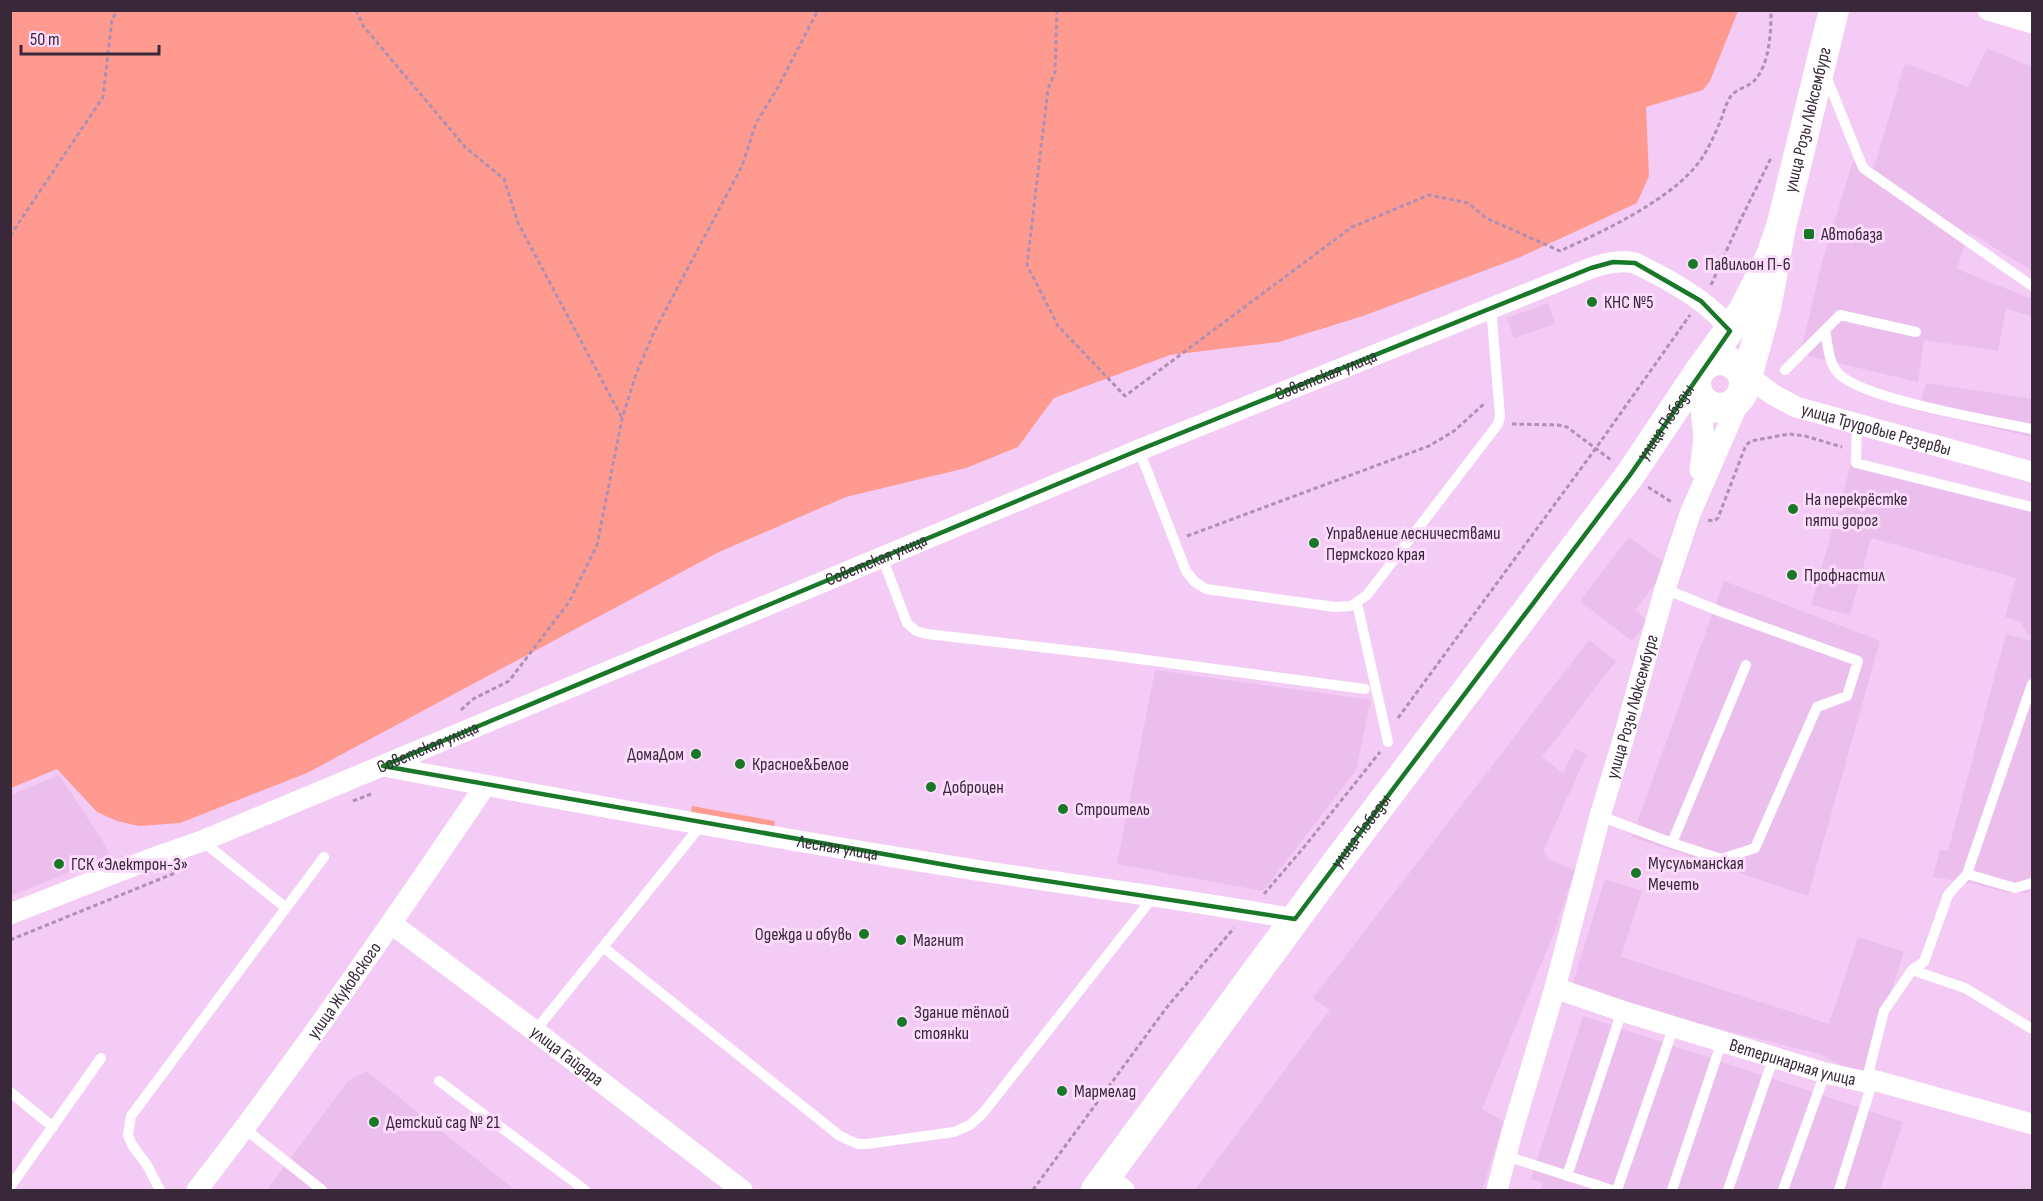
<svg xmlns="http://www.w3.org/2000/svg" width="2043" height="1201" font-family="'Sofia Sans Condensed',sans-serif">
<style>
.built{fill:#ecbeed}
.green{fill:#ff9a91}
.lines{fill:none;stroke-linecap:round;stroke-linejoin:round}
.path{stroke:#af90b1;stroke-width:3;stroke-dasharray:4.5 3;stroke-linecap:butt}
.lane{stroke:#fff;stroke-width:10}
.street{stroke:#fff;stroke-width:21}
.secondary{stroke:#fff;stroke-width:30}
.marked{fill:none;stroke:#197828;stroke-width:4.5;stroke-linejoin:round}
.poi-dot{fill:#197828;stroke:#fcdbfd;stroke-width:2}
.labels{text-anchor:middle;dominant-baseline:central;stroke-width:6;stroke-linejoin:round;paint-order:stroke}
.street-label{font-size:18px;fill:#382839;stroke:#fcdbfd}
.poi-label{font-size:18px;fill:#382839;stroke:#fcdbfd;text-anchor:start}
</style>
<rect width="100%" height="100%" fill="#f3cbf5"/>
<path class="built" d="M1987 48 2032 67V271L1969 232 1957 269 2032 299V316L2006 309 1998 351 1924 340 1918 382 1800 354 1823 259 1853 161 1874 168 1905 63 1968 87Z
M1548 303 1555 324 1514 338 1507 318Z
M1926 383 2032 399V437L1919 411Z
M1853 457 2032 503V634H2027L2021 622 2005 617 2016 578 1871 538 1850 615 1811 605Z
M1629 537 1669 566 1635 610 1648 621 1632 641 1580 601Z
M1724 581 1880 641 1808 896 1632 837Z
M2006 634 2032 641V878L2028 893H2009L1975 884 1933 877 1940 849 1948 851Z
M1589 640 1616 661 1542 757 1563 773 1575 749 1587 754 1543 851 1548 859 1575 870 1555 930 1482 1109 1504 1122 1482 1190H1195L1330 1010 1313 998Z
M1155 670 1371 700 1356 770 1263 891 1117 864Z
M59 775 104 843 109 856 11 896V795Z
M1605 879 1642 891 1621 957 1829 1024 1858 937 1904 952 1863 1078 1820 1054 1606 1000 1571 989Z
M1583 1016 1903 1122 1880 1190H1541L1543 1183 1531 1179Z
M366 1071 515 1190H267L348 1081Z"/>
<path class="green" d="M11 10H1738V11L1710 81 1703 90 1646 107 1649 176 1637 203 1518 258 1363 316 1279 342 1170 355 1054 398 1018 447 966 468 846 497 719 552 307 773 180 823 139 826 117 821 97 812 57 769 11 788Z
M692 806 775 821 774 828 691 812Z"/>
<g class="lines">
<path class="path" d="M356 10 364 27 466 148 504 179 518 223 622 418
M1057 10 1055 72 1048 89 1027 265 1058 326 1125 396 1352 227 1429 195 1468 203 1486 218 1560 251C1604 231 1678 197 1704 155 1711 143 1717 130 1722 117 1724 111 1727 101 1731 96 1736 89 1748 87 1754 81 1770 64 1771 32 1771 10
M10 236 103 97 112 19 118 10
M1711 285 1738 225 1772 156
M1512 424 1558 425 1567 427 1611 460
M1648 487 1673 503
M1708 520 1714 521 1718 518 1744 450 1746 445 1751 441 1789 434 1805 436 1842 447
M1187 536 1429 446 1454 431 1485 403
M461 710 473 699 509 681 569 602 597 545 622 419 636 374 654 332 742 166 756 123 777 89 818 10
M1398 718 1596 448 1690 315
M353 801 371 794
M1264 894 1305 846 1380 752
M10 940 175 873
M1033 1190 1167 1007 1234 928"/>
<path class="lane" d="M1826 76 1863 168 2032 286
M1825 330C1828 344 1828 362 1838 373 1861 399 1994 421 2032 429
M1785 370 1840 315 1916 332
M1857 425 1856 463 2032 507
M1139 450 1186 571 1195 582 1206 589 1335 607 1351 606 1367 595 1498 424 1500 416 1491 307
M882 557 907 623 916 631 927 634 1109 655 1365 689
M1665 589 1719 611 1858 661 1847 696 1817 707 1755 848 1721 859 1672 843
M1357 603 1388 742
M1600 816 1672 843 1746 665
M702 824 603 947 840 1136 858 1144H867L954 1132 970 1125 983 1113 1154 896
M202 841 285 907
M1967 874 2015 888 2032 883
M1912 970 1965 988 2032 1029
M535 1031 603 947
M439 1081 585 1190
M1866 1082 1884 1011 1912 970 1924 962 1948 895 1967 874 2032 684
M10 1092 53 1127
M245 1129 322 1190
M1506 1156 1612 1190
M1567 1176 1622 1011
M10 1187 101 1058
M160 1190 147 1165 132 1145 128 1135 131 1116 324 857
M1617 1190 1674 1026
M1672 1190 1722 1041
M1728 1190 1774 1056
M1783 1190 1825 1073
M1839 1190 1873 1080"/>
<g class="street">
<path d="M1988 10 2032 23"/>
<path id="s1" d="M1731 363 1772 394 1796 407 2032 472"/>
<path d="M1700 470 1704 438 1700 398"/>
<path id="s2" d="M383 766C578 803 773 838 969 869 1078 886 1187 899 1295 919"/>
<path id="s3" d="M10 914 148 860 202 841 1139 450 1591 268C1606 263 1619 260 1635 263 1664 277 1714 303 1730 331"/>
<path id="s4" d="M392 924 535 1031 742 1190"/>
<path id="s5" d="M1555 988 1622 1011 1825 1073 1866 1082 1873 1080 2032 1124"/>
<path d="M1106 1176 1124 1190"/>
<path id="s6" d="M197 1190C298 1060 392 923 485 786"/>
<path id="s7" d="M1497 1190 1512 1132 1555 988 1600 816 1623 740 1665 589 1690 514 1743 392"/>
</g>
<g class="secondary">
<circle cx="1720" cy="384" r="24"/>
<path id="s8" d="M1743 392 1766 308 1781 227 1834 10"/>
<path id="s9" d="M1096 1190 1335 865 1630 475 1701 369 1743 311 1770 258 1781 227"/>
</g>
</g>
<path class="marked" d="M1613 262 1635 263 1701 301 1730 331 1630 475 1295 919 969 869 383 766 1139 450 1591 268Z"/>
<g class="poi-dot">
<rect x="1803" y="228" width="12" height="12" rx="3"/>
<circle cx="1693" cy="264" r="6"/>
<circle cx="1592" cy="302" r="6"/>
<circle cx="1793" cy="509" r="6"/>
<circle cx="1314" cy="543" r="6"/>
<circle cx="1792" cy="575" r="6"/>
<circle cx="696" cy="754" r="6"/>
<circle cx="740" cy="764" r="6"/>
<circle cx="931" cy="787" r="6"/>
<circle cx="1063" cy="809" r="6"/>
<circle cx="59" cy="864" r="6"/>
<circle cx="1636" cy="873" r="6"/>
<circle cx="864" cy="934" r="6"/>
<circle cx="901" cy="940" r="6"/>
<circle cx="902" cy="1022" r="6"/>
<circle cx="1062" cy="1091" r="6"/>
<circle cx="374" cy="1122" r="6"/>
</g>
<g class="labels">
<g class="street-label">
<text stroke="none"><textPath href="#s8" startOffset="280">улица Розы Люксембург</textPath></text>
<text stroke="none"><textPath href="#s3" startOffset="1422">Советская улица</textPath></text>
<text stroke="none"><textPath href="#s9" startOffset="956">улица Победы</textPath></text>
<text stroke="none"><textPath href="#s1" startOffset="162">улица Трудовые Резервы</textPath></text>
<text stroke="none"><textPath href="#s3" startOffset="936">Советская улица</textPath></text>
<text stroke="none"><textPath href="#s7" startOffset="502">улица Розы Люксембург</textPath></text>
<text stroke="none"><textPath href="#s3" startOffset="450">Советская улица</textPath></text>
<text stroke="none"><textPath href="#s9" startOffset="446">улица Победы</textPath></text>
<text stroke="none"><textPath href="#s2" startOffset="462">Лесная улица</textPath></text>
<text stroke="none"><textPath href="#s6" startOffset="248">улица Жуковского</textPath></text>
<text stroke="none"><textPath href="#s4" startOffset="219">улица Гайдара</textPath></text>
<text stroke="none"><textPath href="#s5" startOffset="249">Ветеринарная улица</textPath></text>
</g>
<g class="poi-label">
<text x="1821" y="234">Автобаза</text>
<text x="1705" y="264">Павильон П-6</text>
<text x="1604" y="302">КНС №5</text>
<text x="1805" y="499">На перекрёстке<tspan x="1805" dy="21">пяти дорог</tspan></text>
<text x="1326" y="533">Управление лесничествами<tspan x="1326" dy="21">Пермского края</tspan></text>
<text x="1804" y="575">Профнастил</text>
<text x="684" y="754" text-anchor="end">ДомаДом</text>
<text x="752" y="764">Красное&amp;Белое</text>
<text x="943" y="787">Доброцен</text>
<text x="1075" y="809">Строитель</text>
<text x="1648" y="863">Мусульманская<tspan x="1648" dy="21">Мечеть</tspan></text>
<text x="71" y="864">ГСК «Электрон-3»</text>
<text x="852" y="934" text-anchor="end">Одежда и обувь</text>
<text x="913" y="940">Магнит</text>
<text x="914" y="1012">Здание тёплой<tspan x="914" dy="21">стоянки</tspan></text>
<text x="1074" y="1091">Мармелад</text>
<text x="386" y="1122">Детский сад № 21</text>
</g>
</g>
<rect width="2043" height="1201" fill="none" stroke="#382839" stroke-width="24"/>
<path d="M21 45v9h138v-9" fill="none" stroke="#382839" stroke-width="3"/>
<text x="30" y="45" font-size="18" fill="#382839" stroke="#fcdbfd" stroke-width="4.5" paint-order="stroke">50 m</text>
</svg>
